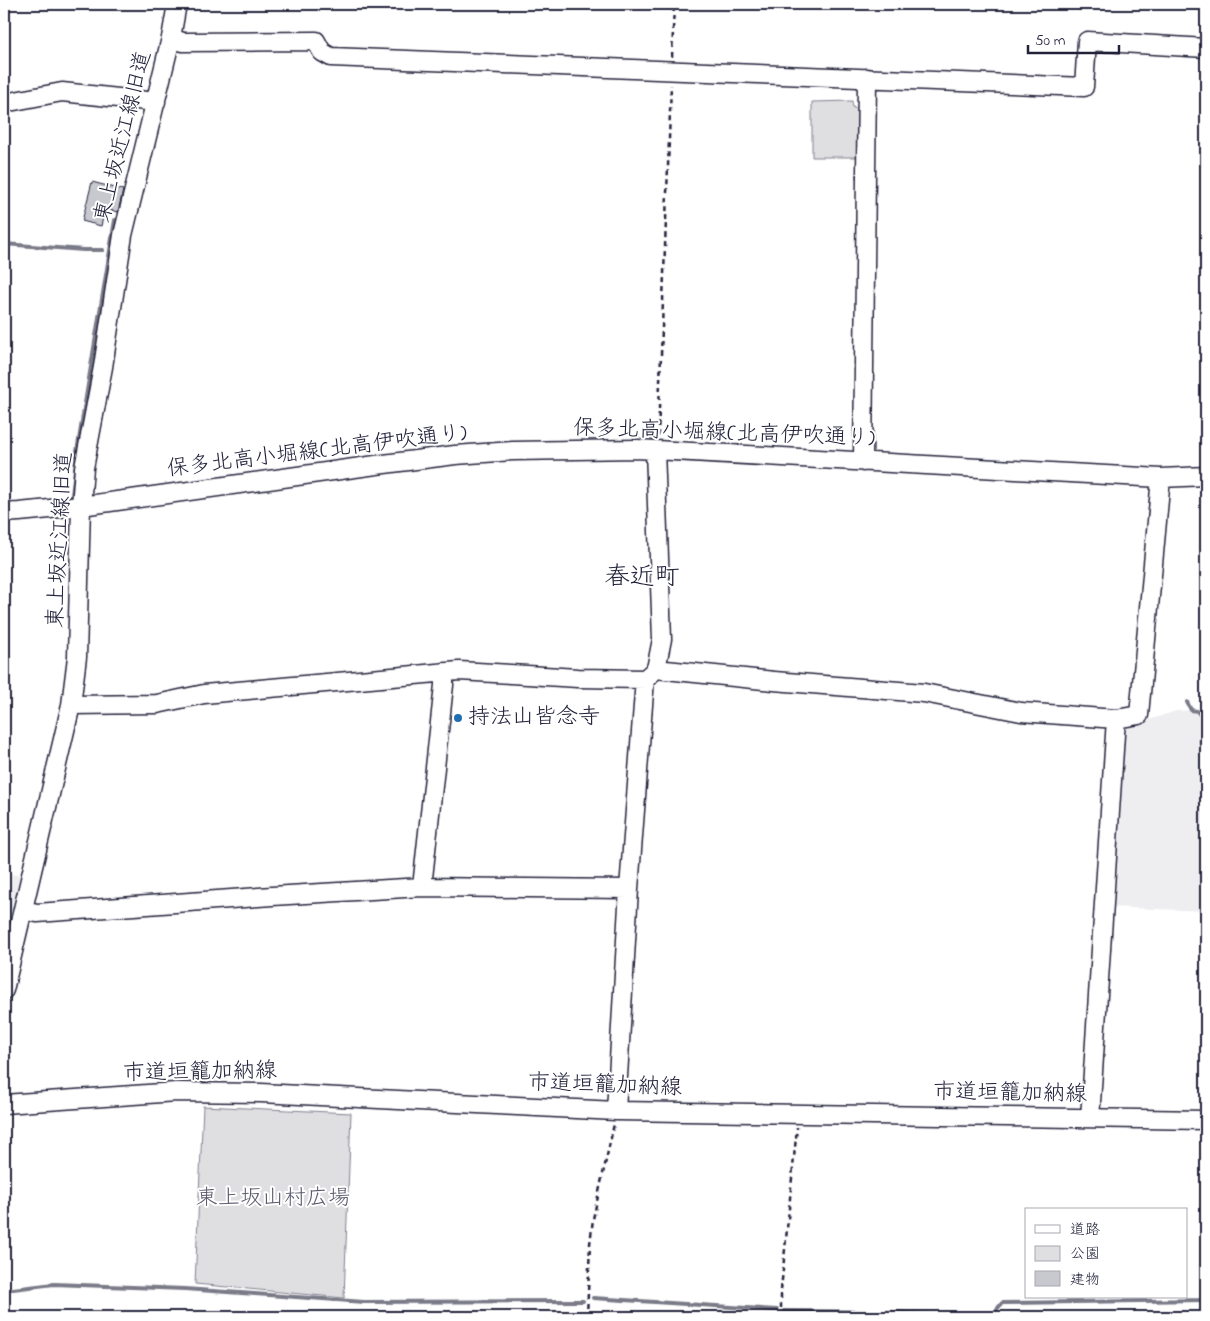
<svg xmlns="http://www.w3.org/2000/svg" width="1210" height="1321" font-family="'Indie Flower','Klee One',sans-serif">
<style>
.built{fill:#eeeef1}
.green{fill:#dfdfe2;stroke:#80808e}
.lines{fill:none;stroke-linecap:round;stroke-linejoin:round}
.stream{stroke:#7a7a88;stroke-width:4}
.building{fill:#c8c8cf;stroke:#22223b}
.minor-casing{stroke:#22223b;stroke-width:21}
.path{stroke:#22223b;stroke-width:2.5;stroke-dasharray:5 4;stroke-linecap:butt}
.minor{stroke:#fff;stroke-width:18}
.poi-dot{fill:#1f6fb2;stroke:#fff;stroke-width:2}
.labels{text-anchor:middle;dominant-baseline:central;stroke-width:4;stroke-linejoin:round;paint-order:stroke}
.street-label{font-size:22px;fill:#22223b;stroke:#fff}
.poi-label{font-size:22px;fill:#22223b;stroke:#fff;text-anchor:start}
.park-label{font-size:22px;fill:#5b5b6d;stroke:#fff}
.quarter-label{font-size:25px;fill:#22223b;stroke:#fff}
</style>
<rect width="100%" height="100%" fill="#fff"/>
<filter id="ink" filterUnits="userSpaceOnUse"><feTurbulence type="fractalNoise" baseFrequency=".02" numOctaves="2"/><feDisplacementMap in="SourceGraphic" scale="10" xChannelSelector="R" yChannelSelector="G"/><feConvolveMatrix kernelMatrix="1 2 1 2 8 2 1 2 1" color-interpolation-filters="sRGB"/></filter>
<g filter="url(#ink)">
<path class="built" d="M1196 710 1199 713 1200 745 1206 754V911L1108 907 1122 729 1176 711Z
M4 874 20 875 4 944Z"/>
<path class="green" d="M852 101 853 108H861V157H812V102Z
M203 1106 351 1113 344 1298 195 1284Z"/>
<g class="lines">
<path class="stream" d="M4 244 84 250H103
M68 502H70L72 496 77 452 115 220
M4 504H19
M1187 702 1191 710 1197 711 1201 716V742L1206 751
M4 1289H13L54 1284 185 1289 364 1302 583 1301
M593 1298 777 1310
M784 1311 884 1312 979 1316 994 1313 1002 1303 1204 1300 1206 1288"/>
</g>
<path class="building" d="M92 182 123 190 118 212 105 209 101 226 82 221Z"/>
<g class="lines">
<g class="minor-casing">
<path id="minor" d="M171 38 183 42 316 41 322 52 331 57 1084 87 1087 41 1206 48
M4 103 62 92 156 102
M655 450 662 639 656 669
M863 462 867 78
M4 513 19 512 81 506 376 465 455 455 513 451 637 449 1161 478 1206 476
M645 679 656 669 774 681 924 693 1021 712 1116 719 1139 715 1161 478
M71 705 157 704 204 694 459 671 578 678 645 679 629 889 616 1111
M422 887 444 685V672
M23 910 37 913 272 896 422 887 629 889
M4 990 71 705 77 657 81 506 84 468 103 367 123 235 171 38 177 4
M4 1104 176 1092 261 1093 616 1111 1206 1120
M1090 1118 1116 719"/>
</g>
<path class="path" d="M672 57 674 4
M658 436 671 85
M587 1317 590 1244 593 1219 614 1124
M781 1317V1290L797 1127"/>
<use href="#minor" class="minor"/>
</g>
</g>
<circle class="poi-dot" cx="458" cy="718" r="5"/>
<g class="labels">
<g class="street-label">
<text transform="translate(124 137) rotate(-76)">東上坂近江線旧道</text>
<text transform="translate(724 434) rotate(2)">保多北高小堀線(北高伊吹通り)</text>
<text transform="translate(317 452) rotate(-7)">保多北高小堀線(北高伊吹通り)</text>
<text transform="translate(61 540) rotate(-87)">東上坂近江線旧道</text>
<text transform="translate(200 1073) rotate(-1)">市道垣籠加納線</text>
<text transform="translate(605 1086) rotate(2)">市道垣籠加納線</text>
<text transform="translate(1010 1094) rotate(1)">市道垣籠加納線</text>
</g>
<g class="poi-label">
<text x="468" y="718">持法山皆念寺</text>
</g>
<g class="park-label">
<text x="273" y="1199">東上坂山村広場</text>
</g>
<g class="quarter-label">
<text x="642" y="578">春近町</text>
</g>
</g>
<rect width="1210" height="1321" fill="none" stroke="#fff" stroke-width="20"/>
<rect x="10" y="10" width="1190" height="1301" fill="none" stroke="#22223b" stroke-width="2" filter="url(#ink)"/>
<rect x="1025" y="1208" width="162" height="90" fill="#ffffff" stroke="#a7a7b1"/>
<rect x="1035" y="1225" width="25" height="8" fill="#ffffff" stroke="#a7a7b1"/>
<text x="1070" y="1234" font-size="15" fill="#22223b">道路</text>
<rect x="1035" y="1246" width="25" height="15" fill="#dfdfe2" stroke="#a7a7b1"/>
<text x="1070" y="1258" font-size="15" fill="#22223b">公園</text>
<rect x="1035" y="1271" width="25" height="15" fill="#c8c8cf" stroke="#a7a7b1"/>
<text x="1070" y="1284" font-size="15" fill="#22223b">建物</text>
<path d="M1028 45v8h91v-8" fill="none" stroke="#22223b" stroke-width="2.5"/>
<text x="1035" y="45" font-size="15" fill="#22223b" stroke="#ffffff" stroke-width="4" paint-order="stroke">50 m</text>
</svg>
